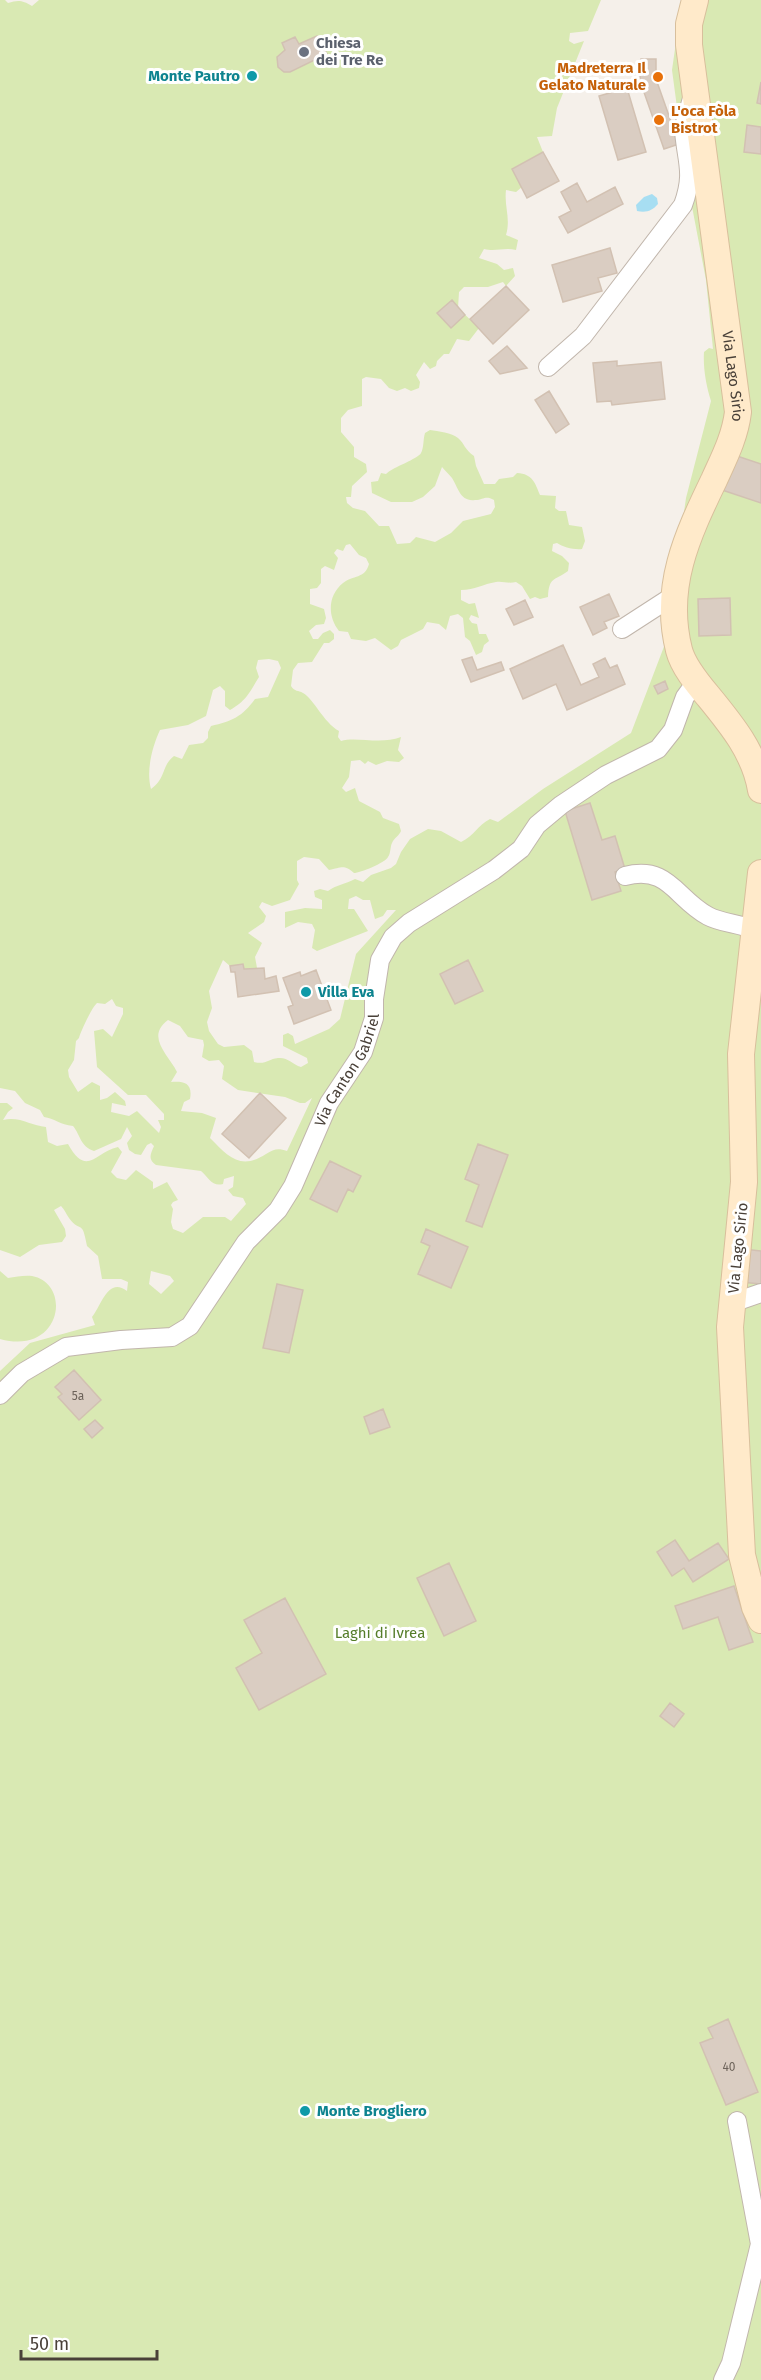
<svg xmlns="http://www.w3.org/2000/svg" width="761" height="2380" font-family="'Fira Sans',sans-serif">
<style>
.green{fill:#d9e9b3;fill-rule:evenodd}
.water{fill:#a7def2}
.building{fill:#dacdc2;stroke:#d2c1b2;stroke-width:1.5}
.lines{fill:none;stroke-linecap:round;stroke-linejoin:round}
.street-casing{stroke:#c1b6ac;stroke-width:20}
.secondary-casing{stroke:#d8bf9c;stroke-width:28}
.street{stroke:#fff;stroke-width:18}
.secondary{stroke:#ffeaca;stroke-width:26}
.worship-dot{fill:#6b7280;stroke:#fff;stroke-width:2}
.culture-dot{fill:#0f9aa8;stroke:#fff;stroke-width:2}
.food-dot{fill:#e8710a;stroke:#fff;stroke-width:2}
.labels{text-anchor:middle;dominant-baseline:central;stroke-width:6;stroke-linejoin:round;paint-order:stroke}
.number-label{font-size:12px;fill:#6d635a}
.worship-label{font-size:15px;font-weight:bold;fill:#5b616d;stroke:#fff;text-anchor:start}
.food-label{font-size:15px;font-weight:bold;fill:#c56008;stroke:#fff;text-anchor:end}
.culture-label{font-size:15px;font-weight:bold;fill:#0d838f;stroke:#fff;text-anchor:start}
.street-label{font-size:15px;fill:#494038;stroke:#fff}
.park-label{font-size:15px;fill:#557d29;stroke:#fff}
</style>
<rect width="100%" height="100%" fill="#f5f0ea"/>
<path class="green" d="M0 0H5L8 3C18 0 22 0 32 6L39 0H601L588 31 570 33 569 41 574 44 584 41 557 108 552 136 537 137 543 152 512 169 522 187 516 192 506 190C504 207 511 218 506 235L518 240 516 250C504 247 496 252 484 249L479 258 497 264 504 270 513 268 515 276 506 286 503 282 488 287H464L459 292 458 308 479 328 469 341 457 339 449 354H444L437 361 436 366 430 369 424 362 416 375 420 382 419 388 411 391 405 388 397 391 389 388 381 379 366 377 362 379V406L348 410 341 418V432L354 447V457L366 464 367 472 352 486 351 497H346L347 503 353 508 365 511 379 526H389L397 544 410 543 416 537 435 542 451 533 463 521 491 514 495 507 494 500C485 495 484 500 475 500 460 502 458 487 452 478 449 474 445 471 442 467L435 486 423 497 412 502H391L372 493 371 482 378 481 381 473 386 474C393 467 418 459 421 453 424 448 423 439 425 433L430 430C438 431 452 433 458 438 465 444 464 449 474 456L476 466 484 484H495L499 479 513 477 517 473C533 474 535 483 540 495L556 496 555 508 559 511H566L569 525 582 527 585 541 582 549C574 550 563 547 557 543L553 544 552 551 562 556 569 563 568 571C554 581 549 577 548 597L540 599 535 597 530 599 522 586 516 582C508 584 503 581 496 582 483 584 475 590 461 590V600L469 604 475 603 479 618 471 615 469 619 472 623 477 624 479 634H486L489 641 484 645 482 652 476 655 470 641 465 637 463 618 458 614 450 616 446 630 439 624 427 622 423 629 401 640 398 646 391 650 375 638 366 641 351 639 348 632 339 631C327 616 328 595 343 583 353 575 365 579 369 564L366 558 359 555 350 544 346 545 343 551 337 549 334 553 338 558 334 570 325 566 321 569V583L317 588 310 589V604L324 609 326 618 324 624 316 625 309 631 313 639H318L323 633 330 630 334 634V639L329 643H324L312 662 298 663 293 670 291 686C295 692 298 690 303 693 314 699 323 722 339 731L338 737 341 741C356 736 380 745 401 737L398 750 404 758 399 762 387 761 376 765 368 761 365 764 360 760 351 761 349 777 342 788 346 792 355 788 359 801 380 812 383 818 399 824 401 831C399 836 394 838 392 843 390 847 391 853 388 857 385 863 360 873 354 873 344 864 341 868 329 870L319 859 304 857 297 861V880L299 884 290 900 272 906 262 902 259 907 266 916 264 922 248 933 262 943 255 957 257 968 244 969 243 964 230 966 223 960 209 991 212 1008 207 1022 209 1031 218 1044 224 1047 244 1045 252 1051 254 1062C266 1065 268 1059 278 1058 288 1057 292 1064 301 1067L308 1063 307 1058 283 1046V1035L288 1033 293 1036 295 1044 329 1029 340 1019 356 954 396 910H387L383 916 375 919 370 900H363L356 896 349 899 348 909H354L368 931 317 951 312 948 315 930 312 924 298 922 285 928V912L305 908 322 909V900L315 897 314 891 320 889 328 891C336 885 345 884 355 879L363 882 371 875 391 868 396 864 401 852 410 839 428 829 441 831 461 842C474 836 478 825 490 819L498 822 543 789 631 733 665 644 686 498 711 401C706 385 703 368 704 352L709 348 713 349 706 280 686 175 672 70 682 0H761V2380H0V1371L30 1343 95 1325 92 1317C101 1306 108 1276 127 1291L128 1282 121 1279H102L98 1256 87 1246C82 1218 81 1234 69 1218 66 1214 65 1210 61 1206L54 1210 65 1229 66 1236 62 1242 39 1245 20 1257 0 1250V1103H7L13 1108 8 1112 3 1120C20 1116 31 1126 46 1127L48 1142 57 1146 68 1144C87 1178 95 1152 118 1147L122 1152 111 1172 117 1178 126 1180 136 1170 153 1182V1189L167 1182 178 1200 173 1202 171 1205 173 1209 171 1222 173 1229 183 1233 203 1217H225L231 1221 246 1204 243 1198 233 1196 228 1190 233 1187 234 1176 224 1179 223 1184C212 1187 208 1177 201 1171L156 1165C148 1159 150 1155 154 1146L151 1143 147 1145 141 1155 135 1154 129 1150 127 1143 132 1136 127 1127 121 1139 94 1151C80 1146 81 1136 73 1126 60 1125 54 1118 44 1117L40 1110 25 1103 15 1091 0 1088ZM269 659 278 661 281 668 268 697 255 699C242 717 232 721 211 726L208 732V738L203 743 189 745 182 759 174 756C161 766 167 777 151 789 146 771 152 747 160 730L188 725 206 716 213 690 220 686 225 691V706L230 710C247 700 249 693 259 677L256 668 258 660ZM112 999 116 1006 123 1008V1014L112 1037 103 1029 94 1031 97 1067 128 1095H146L164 1114V1120H158L161 1127 159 1133 137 1111 129 1116 111 1112 112 1103 126 1106 125 1101 115 1092 107 1098 100 1100V1086L92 1082 78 1092 69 1077 68 1070 74 1060 76 1041 79 1038C80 1033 92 1007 97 1003L105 1004ZM168 1020 180 1026 188 1037 203 1040 204 1045 202 1057 209 1061 219 1060 224 1066 222 1079 238 1090 285 1097 300 1103H305L312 1098 287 1151C278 1148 274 1149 266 1154 240 1171 228 1156 210 1138L216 1118 202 1113 181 1111 184 1102 190 1099C193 1083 184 1081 171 1082L177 1072C169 1055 145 1037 168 1020ZM151 1271 170 1276 174 1281 161 1294 149 1284Z
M0 1271 8 1278C16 1277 24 1275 32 1276 73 1284 61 1356 0 1339Z"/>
<path class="water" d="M652 194 657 198 658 204C652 211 646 213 637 211L636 205 644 197Z"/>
<path class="building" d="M317 36 327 54 290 72H284L278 67 277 57 285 50 282 43 295 37 299 44Z
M641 59H656V79L679 144 664 149 640 81Z
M761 82V104L757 103Z
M627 88 646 152 618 160 599 96Z
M747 125 761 127V154L744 152Z
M543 152 559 181 527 198 512 169Z
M577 183 587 202 615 187 623 204 568 233 559 217 571 211 561 192Z
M610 248 617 273 598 278 602 291 563 302 552 265Z
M506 286 529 310 493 344 470 319Z
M452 300 465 315 451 328 437 313Z
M507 346 527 368 500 374 489 361Z
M617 361V366L661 362 665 399 612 405 611 401 597 402 593 363Z
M549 391 569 424 556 433 535 400Z
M734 455 761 464V503L722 490Z
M609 594 619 616 604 622 607 628 593 635 580 607Z
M730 598 731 635 699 636 698 599Z
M525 600 533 617 514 625 506 609Z
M563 645 581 685 599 677 593 664 605 658 610 668 617 665 625 684 567 710 556 684 523 699 510 669Z
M472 657 477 670 501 662 504 670 471 682 462 660Z
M665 681 668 689 658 694 654 686Z
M590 803 602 840 615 836 625 869 615 872 621 891 592 900 565 811Z
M468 960 483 991 455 1004 440 974Z
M243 964 244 969 264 968 265 979 276 976 279 991 238 997 235 972H231L230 966Z
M316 970 331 1010 294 1024 288 1007 293 1005 283 978 300 972 301 976Z
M260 1093 286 1118 249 1158 222 1134Z
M478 1144 508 1155 482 1227 466 1221 479 1185 465 1179Z
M330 1161 361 1176 353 1192 348 1189 337 1212 310 1199Z
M426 1229 468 1247 451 1288 418 1274 430 1246 421 1242Z
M743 1249 761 1251V1284L741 1282Z
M277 1284 303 1290 289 1353 263 1348Z
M74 1370 101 1400 79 1420 58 1397 62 1394 55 1387Z
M383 1409 390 1427 370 1434 364 1417Z
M95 1420 103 1428 92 1438 84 1429Z
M675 1540 689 1561 718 1543 729 1559 693 1582 684 1568 672 1576 657 1552Z
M449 1563 476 1621 444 1636 417 1578Z
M734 1586 753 1642 729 1650 718 1617 683 1629 675 1606Z
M285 1598 326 1674 259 1710 236 1668 262 1653 244 1620Z
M670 1703 684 1714 674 1727 660 1716Z
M728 2019 758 2092 726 2105 700 2043 713 2038 708 2028Z"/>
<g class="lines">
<g class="street-casing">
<g id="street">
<path d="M548 367 583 336 683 205C695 172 686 161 684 130 684 120 690 108 692 98"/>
<path d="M622 629 673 596"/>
<path d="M625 876C669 865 675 898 708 916 723 924 741 923 756 931"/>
<path d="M732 1303 761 1293"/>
<path id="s1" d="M0 1395 22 1373 66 1347 121 1340 172 1337 190 1326 246 1242 278 1210 293 1186 329 1103 363 1052 374 1018V999L380 960 393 937 409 923 494 870 521 849 537 825 561 805 606 775 658 749 673 730 685 697 696 682"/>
<path d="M723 2380 731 2363 760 2244 737 2121"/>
</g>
</g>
<g class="secondary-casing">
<g id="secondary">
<path id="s2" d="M695 0 689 24V45L738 412C735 437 724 458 714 480 687 536 663 587 679 650 683 666 697 683 708 696 731 724 755 753 761 790"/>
<path d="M761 873 741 1054 744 1182 730 1327 742 1555 755 1607 761 1620"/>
</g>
</g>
<use href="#street" class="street"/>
<use href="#secondary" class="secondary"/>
</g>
<circle class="worship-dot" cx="304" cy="52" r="6"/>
<g class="culture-dot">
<circle cx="252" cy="76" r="6"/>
<circle cx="306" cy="992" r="6"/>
<circle cx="305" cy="2111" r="6"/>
</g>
<g class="food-dot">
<circle cx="658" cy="77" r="6"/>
<circle cx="659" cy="120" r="6"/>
</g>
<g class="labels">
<g class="number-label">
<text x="78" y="1396">5a</text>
<text x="729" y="2067">40</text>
</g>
<g class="worship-label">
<text x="316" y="43">Chiesa<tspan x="316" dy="17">dei Tre Re</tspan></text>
</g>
<g class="food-label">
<text x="646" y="68">Madreterra Il<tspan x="646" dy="17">Gelato Naturale</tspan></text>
<text x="671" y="111" text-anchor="start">L'oca Fòla<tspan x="671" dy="17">Bistrot</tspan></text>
</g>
<g class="culture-label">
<text x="240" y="76" text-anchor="end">Monte Pautro</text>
<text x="318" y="992">Villa Eva</text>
<text x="317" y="2111">Monte Brogliero</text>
</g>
<g class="street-label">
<text stroke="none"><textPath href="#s2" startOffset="380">Via Lago Sirio</textPath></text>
<text stroke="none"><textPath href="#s1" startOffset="513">Via Canton Gabriel</textPath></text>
<text transform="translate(738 1248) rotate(-84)">Via Lago Sirio</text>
</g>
<g class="park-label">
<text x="380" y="1633">Laghi di Ivrea</text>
</g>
</g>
<path d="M21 2350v9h136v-9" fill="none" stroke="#494038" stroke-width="3"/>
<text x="30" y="2350" font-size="18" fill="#494038" stroke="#ffffff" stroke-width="4.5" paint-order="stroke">50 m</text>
</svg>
